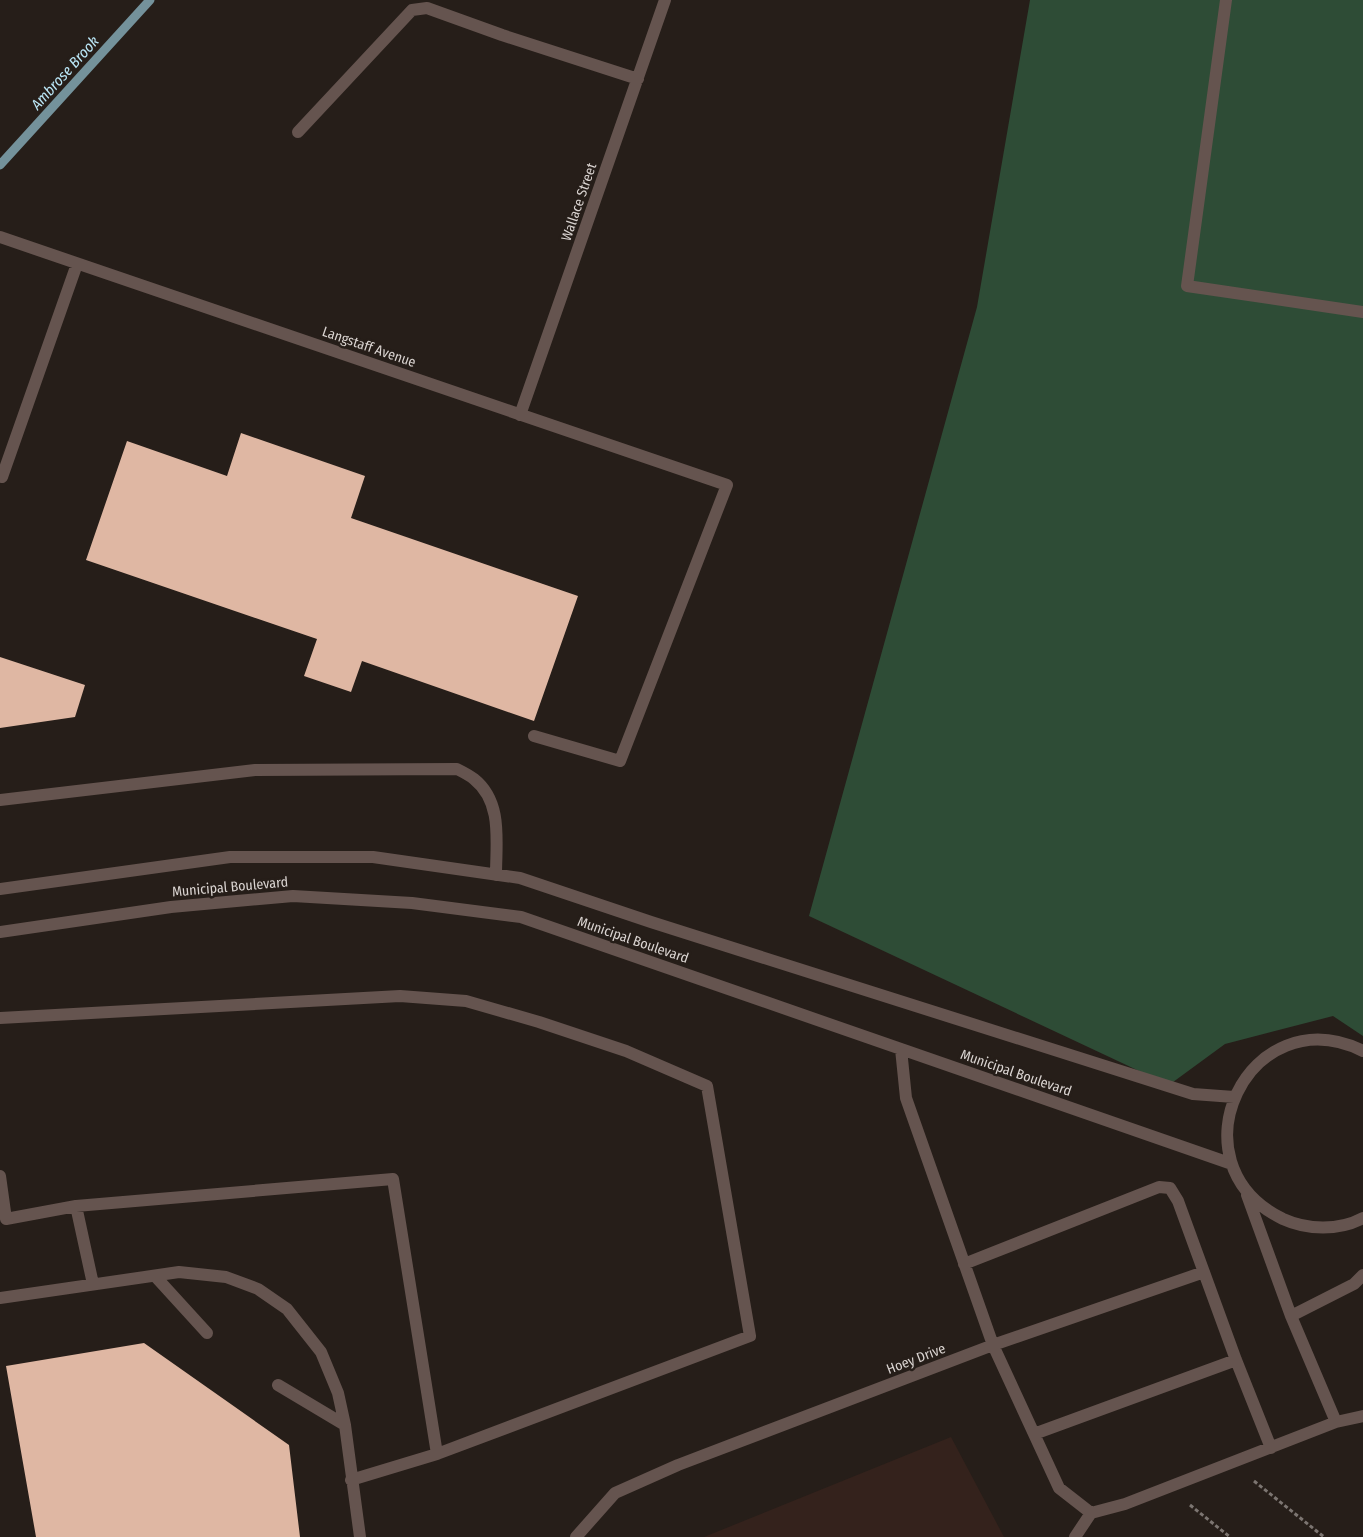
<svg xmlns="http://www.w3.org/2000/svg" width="1363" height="1537" font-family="'Fira Sans Condensed',sans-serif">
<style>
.industrial{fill:#34221c}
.green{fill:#2e4c36}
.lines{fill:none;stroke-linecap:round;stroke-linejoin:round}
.stream{stroke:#74929b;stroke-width:9}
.building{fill:#dfb7a3}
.path{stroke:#7c7571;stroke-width:3;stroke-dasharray:4 2.5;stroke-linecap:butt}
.minor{stroke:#65544f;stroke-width:12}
.labels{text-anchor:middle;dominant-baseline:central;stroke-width:5;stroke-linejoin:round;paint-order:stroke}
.street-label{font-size:14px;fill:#dad4d1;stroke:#261e19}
.water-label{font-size:15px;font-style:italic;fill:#bbe7f7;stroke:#261e19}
</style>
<rect width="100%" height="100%" fill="#261e19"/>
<path class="industrial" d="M951 1437 1004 1537H704Z"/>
<path class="green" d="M1030 0H1363V1036L1333 1016 1225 1044 1169 1085 809 916 977 307Z"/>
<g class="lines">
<path class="stream" d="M0 165 150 0"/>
</g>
<path class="building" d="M241 433 365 476 351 518 578 596 534 721 362 661 351 692 304 676 317 639 86 560 127 441 227 476Z
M0 657 85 685 75 717 0 728Z
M144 1343 289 1445 300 1537H36L6 1366Z"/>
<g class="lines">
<path class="path" d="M1254 1481 1324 1537
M1190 1505 1230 1537"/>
<path class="minor" d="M1226 0 1187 286 1363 312
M298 132 412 10 427 8 502 35 638 79
M0 237 727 485 620 761 534 736
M520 415 665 0
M2 477 77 264
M0 800 255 770 457 769C463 772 469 775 474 779 503 802 496 842 496 875
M0 889 230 857H373L520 878 651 922 1193 1094 1234 1097
M0 932 171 907 293 896 412 903 521 917 1232 1164
M0 1018 400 996 466 1001 539 1022 626 1051 707 1086 750 1336 437 1454
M1363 1051C1249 995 1168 1163 1283 1219 1307 1230 1339 1231 1363 1218
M0 1176 6 1219 76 1206 393 1179 437 1454 351 1480
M1247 1195 1291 1316 1336 1422 1363 1416
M76 1206 93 1284
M964 1264 1159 1187 1170 1188 1178 1201 1236 1360 1271 1448
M1204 1272 993 1345 1059 1488 1091 1513 1125 1504 1336 1422
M155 1276 207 1333
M0 1298 179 1272 226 1277 258 1289 287 1309 321 1352 338 1393 345 1425 360 1537
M1291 1316 1354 1284 1363 1275
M278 1385 345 1425
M1034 1434 1236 1360
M576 1537 615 1493 678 1465 993 1345 906 1098 901 1049
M1075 1537 1091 1513"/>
</g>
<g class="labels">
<g class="street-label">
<text transform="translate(579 202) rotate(-71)">Wallace Street</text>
<text transform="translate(369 347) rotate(19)">Langstaff Avenue</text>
<text transform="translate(230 887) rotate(-5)">Municipal Boulevard</text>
<text transform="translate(633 940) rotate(19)">Municipal Boulevard</text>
<text transform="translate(1016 1073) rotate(19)">Municipal Boulevard</text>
<text transform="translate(916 1359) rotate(-21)">Hoey Drive</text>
</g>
<g class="water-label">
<text transform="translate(65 73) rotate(-48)">Ambrose Brook</text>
</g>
</g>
</svg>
